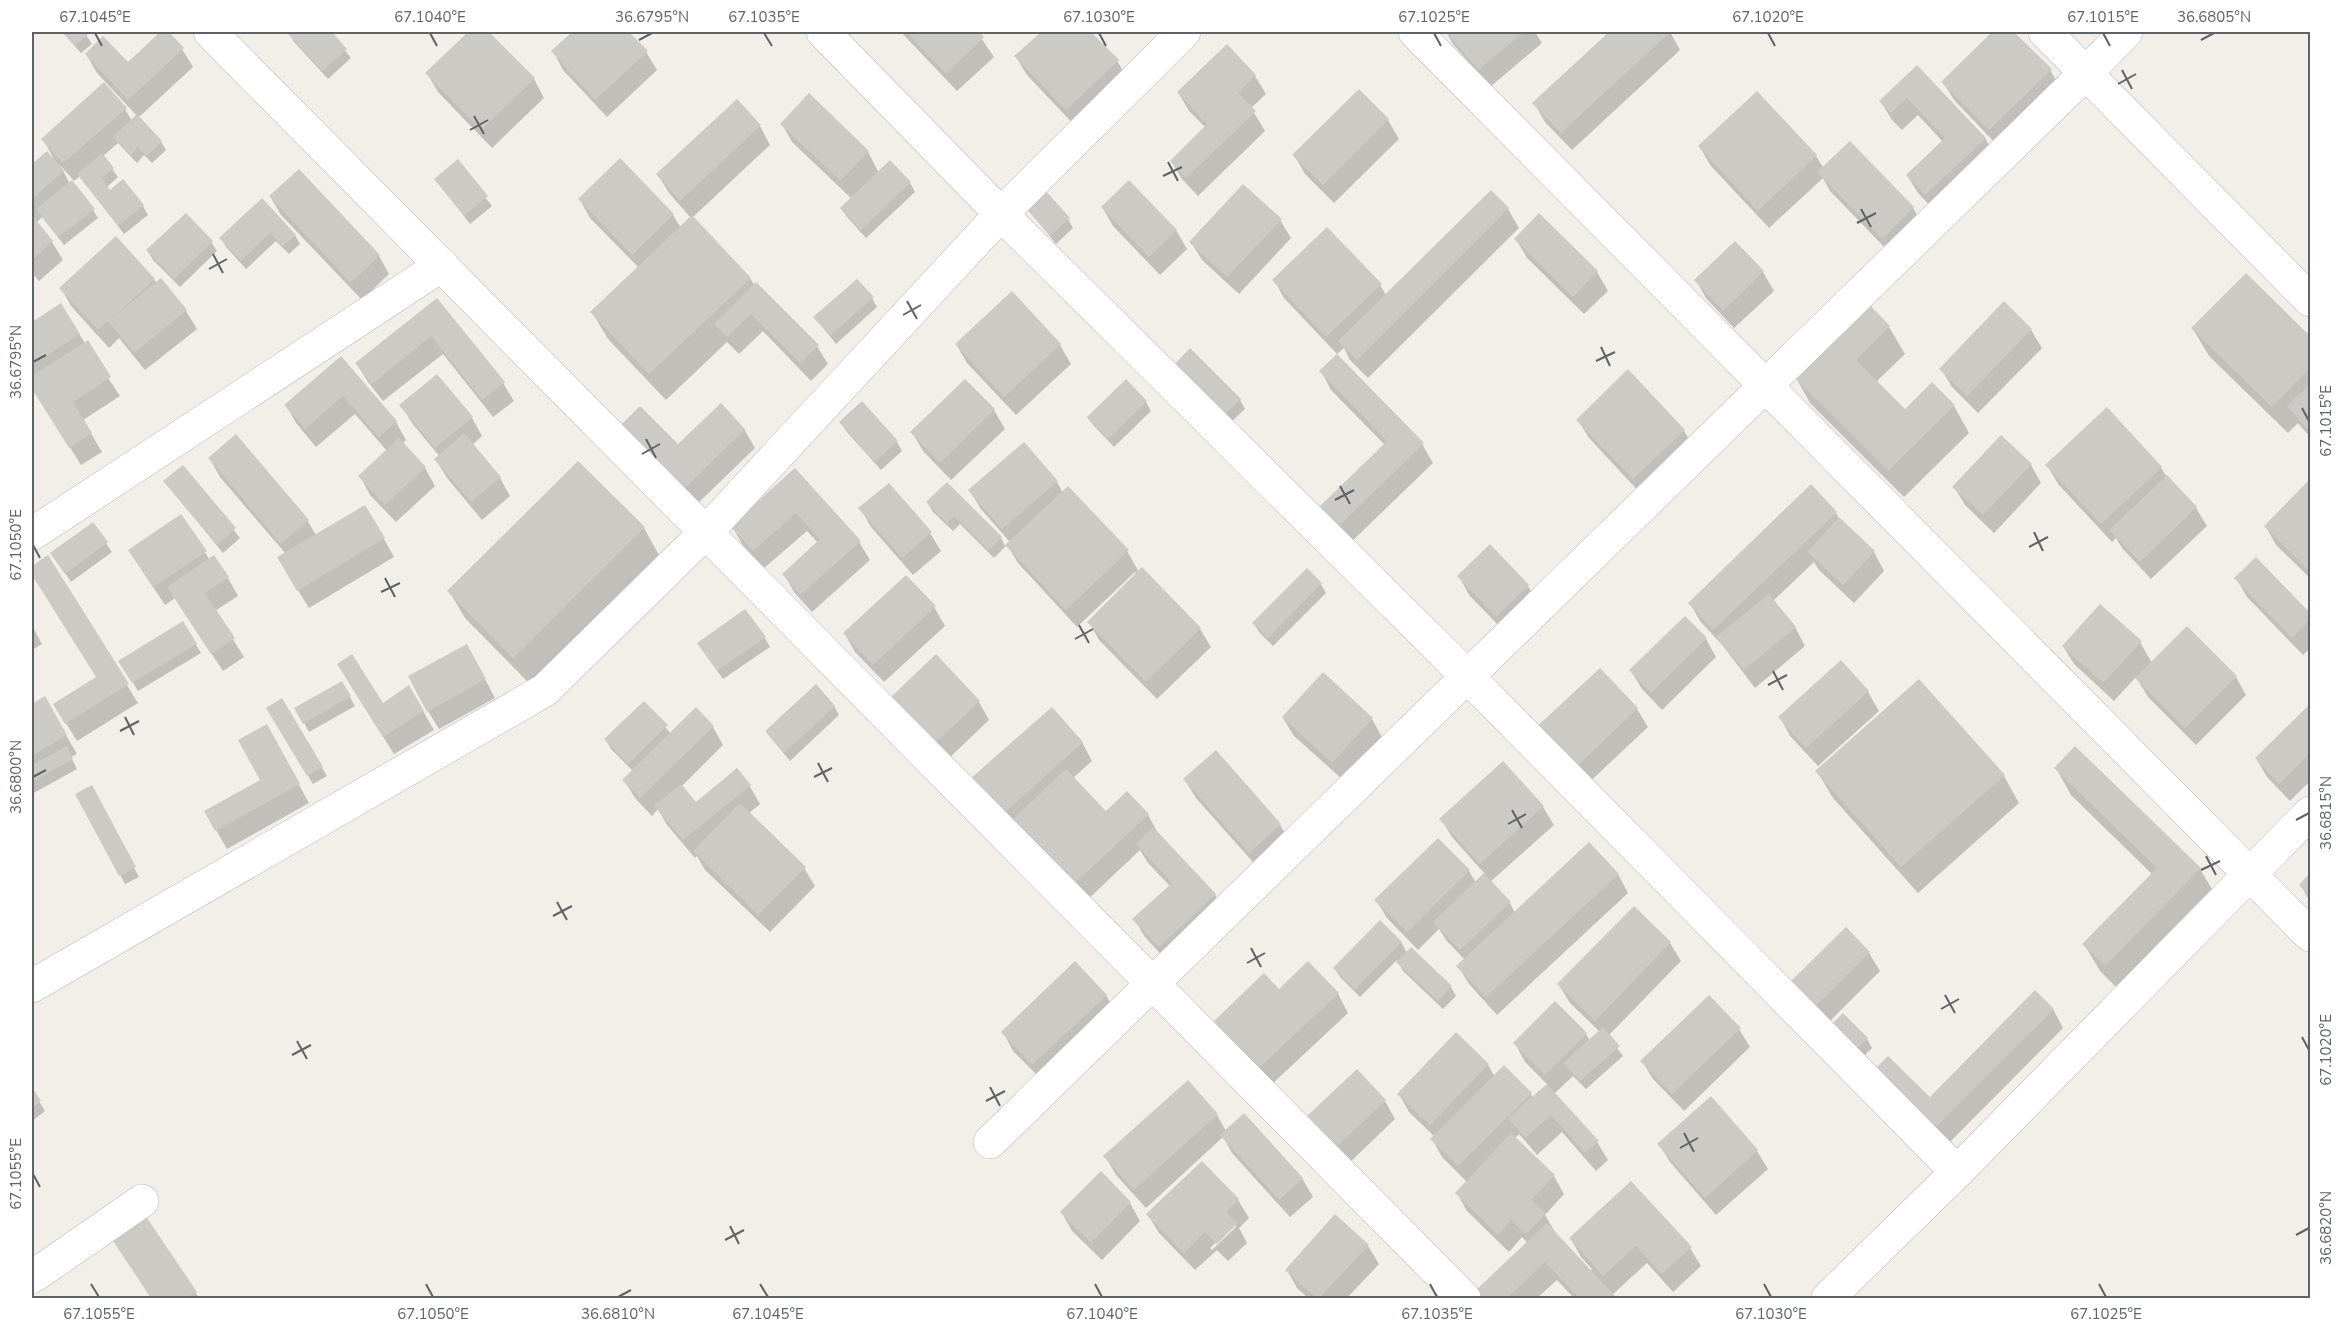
<svg xmlns="http://www.w3.org/2000/svg" width="2342" height="1330" font-family="'Nunito Sans',sans-serif">
<style>
.shadow{fill:#0003;fill-rule:evenodd}
.building{fill:#cccac5}
.lines{fill:none;stroke-linecap:round;stroke-linejoin:round}
.minor-casing{stroke:#b5b8bc;stroke-width:34}
.minor{stroke:#fff;stroke-width:33}
.ticks{fill:none;stroke:#5f6368;stroke-width:2}
.neatline{fill:none;stroke:#5f6368;stroke-width:2}
.ticks-label{font-size:15px;text-anchor:middle;fill:#5f6368}
</style>
<rect width="100%" height="100%" fill="#f1efe8"/>
<path class="shadow" d="M62 32H84L92 44 81 53Z
M162 32H167L182 49 193 67 138 118 161 142 166 150 152 163 144 155 137 163 118 143 103 156 118 177 107 187 110 192 143 206 148 215 124 234 80 176 74 181 60 165 70 184 93 210 98 218 64 245 42 217 36 223 52 242 63 260 39 281 32 273V166L46 153 55 161 43 139 125 109 132 121 137 116 97 73 86 54 128 64Z
M290 32H330L351 58 328 79 294 42 289 33Z
M470 32H487L534 79 544 98 492 148 438 92 427 73Z
M574 32H627L646 52 657 70 607 117 563 70 553 51Z
M901 32H977L994 57 957 91Z
M1043 32H1089L1117 61 1128 79 1077 128 1027 75 1016 57Z
M1446 32H1535L1542 43 1490 87 1453 44Z
M1609 32H1670L1680 50 1572 150 1545 122 1534 103Z
M1994 32H2012L2050 70 2061 89 2000 148 1954 100 1943 82Z
M1917 67 1985 138 1996 157 1936 212 1918 193 1907 175 1943 142 1918 115 1902 130 1892 120 1881 102Z
M1255 76 1266 94 1251 108 1265 131 1198 196 1182 179 1171 161 1206 128 1189 111 1178 92Z
M1359 91 1388 120 1399 139 1334 203 1305 174 1294 155Z
M1757 93 1816 156 1824 169 1850 143 1913 208 1924 227 1893 256 1830 191 1823 178 1769 228 1710 165 1700 147Z
M782 124 868 152 879 173 890 162 910 183 915 192 866 238 847 217 841 208 852 199 792 142Z
M760 126 770 145 692 218 750 278 755 286 817 346 828 364 811 381 763 331 739 354 727 342 666 400 608 339 592 312 639 268 590 218 580 200 673 215 681 228 691 218 669 193 658 175Z
M458 162 492 206 470 224 436 179Z
M1491 192 1508 209 1519 228 1368 378 1350 360 1344 348 1337 354 1284 298 1274 280 1380 285 1386 295Z
M270 196 379 256 389 274 362 300 281 215Z
M262 200 295 235 300 244 289 254 276 241 246 269 226 247 221 238Z
M1027 207 1068 219 1073 228 1056 244Z
M1102 207 1176 230 1187 249 1160 275 1113 226Z
M1539 215 1597 272 1608 291 1584 314 1527 258 1516 239Z
M1280 220 1291 238 1239 294 1202 260 1191 242Z
M211 242 217 251 180 287 153 260 148 251Z
M1735 243 1763 272 1774 291 1734 328 1706 298 1696 280Z
M2246 275 2310 338V437L2298 423 2288 433 2209 356 2193 329Z
M154 280 186 311 197 329 145 370 119 338 109 348 71 306 61 288Z
M1012 293 1060 345 1071 364 1016 415 967 363 956 344Z
M872 298 877 307 836 344 815 317Z
M437 300 503 383 514 401 493 417 443 354 383 401 368 382 357 364Z
M2004 304 2031 330 2042 348 1978 413 1952 387 1941 369Z
M60 305 120 396 83 420 102 452 81 465 32 387V378L35 376 32 371V323Z
M1889 327 1905 354 1876 382 1905 411 1954 406 1969 433 1904 497 1810 403 1795 376Z
M340 358 396 422 406 440 402 444 425 468 435 486 396 522 370 495 360 476 387 451 355 414 316 447 296 423 286 405Z
M1175 366 1240 400 1245 409 1229 424Z
M1321 371 1422 444 1433 463 1346 547 1329 529 1385 445 1331 390Z
M437 376 472 418 482 436 472 445 500 478 510 496 482 520 447 478 436 460 440 457 412 423 401 405Z
M965 381 994 410 1005 429 951 480 923 451 912 432Z
M1146 402 1151 411 1114 447 1094 426 1088 418Z
M862 403 897 442 902 451 881 470 846 431 841 422Z
M1578 420 1684 431 1695 449 1644 497 1589 438Z
M744 429 755 448 691 510 629 447 678 446Z
M210 459 307 520 316 535 384 539 394 557 309 608 289 576 286 554 220 477Z
M2031 465 2041 483 1994 533 1965 505 1954 487Z
M2047 465 2161 468 2167 477 2196 508 2207 526 2151 579 2122 548 2116 538 2112 542 2058 484Z
M183 467 240 538 223 553 165 482Z
M795 470 859 542 870 560 812 612 794 592 784 574 818 543 807 531 764 568 742 544 732 526Z
M2310 481V578L2276 545 2266 527Z
M1057 482 1063 493 1127 551 1139 572 1200 629 1211 647 1157 699 1099 640 1089 622 1137 574 1135 572 1077 627 1018 563 1007 545 994 558 960 524 953 531 933 512 928 503 1001 538 1005 546 1010 542 981 509 970 491Z
M860 508 930 533 941 551 913 575 871 527Z
M1836 513 1841 522 1874 552 1884 571 1854 603 1819 570 1814 562 1773 601 1795 627 1805 646 1755 688 1723 646 1700 621 1690 603Z
M181 516 210 560 228 578 238 596 215 611 244 657 223 671 175 598 165 605 141 569Z
M93 524 112 552 71 582 52 554Z
M644 528 659 555 530 684 465 618 449 591Z
M48 557 138 703 77 741 66 723 98 678 32 572V568Z
M2256 559 2310 615V648L2303 655 2247 597 2236 578Z
M1459 576 1528 586 1538 604 1507 634 1469 595Z
M1321 584 1326 593 1273 646 1259 632 1254 624Z
M934 607 945 626 884 682 855 652 845 634Z
M183 623 201 653 138 691 120 661Z
M32 625 42 644 32 650Z
M765 638 770 647 723 679 704 652Z
M1706 639 1716 657 1662 710 1642 689 1631 671Z
M2140 642 2152 663 2236 677 2246 695 2196 745 2148 697 2136 677 2114 701 2074 664 2063 646Z
M1840 662 1868 692 1879 711 1818 766 1790 736 1780 717Z
M477 664 495 698 439 729 428 711Z
M1600 670 1637 709 1648 727 1581 790 1544 750Z
M1918 681 2004 776 2019 803 1918 893 1833 798 1817 771Z
M342 683 355 706 309 732 296 708Z
M349 683 382 705 423 711 434 730 394 754Z
M44 698 77 754 71 757 77 769 32 794V706Z
M892 698 979 702 989 720 945 762Z
M281 700 327 776 313 784 268 708Z
M644 703 671 734 713 727 723 745 681 787 696 804 749 785 760 804 749 813 804 868 815 886 770 932 705 870 697 856 695 858 667 825 658 809 652 816 635 798 624 780 633 771 611 749 606 740Z
M834 706 839 715 790 761 766 732Z
M2310 707V781L2290 801 2267 777 2256 758Z
M1283 718 1372 719 1382 737 1343 780 1294 736Z
M1082 742 1092 761 1073 778 1106 813 1148 815 1158 833 1215 895 1225 914 1170 964 1145 937 1134 919 1170 886 1148 863 1140 850 1084 903 983 798Z
M277 745 309 803 227 849 216 830 262 781Z
M1503 763 1543 807 1554 825 1490 882 1510 903 1515 913 1618 874 1628 893 1497 1015 1469 984 1458 966 1465 960 1446 940 1439 929 1418 950 1387 918 1376 900 1438 840 1469 871 1476 883 1485 874 1452 837 1441 819Z
M2056 768 2200 869 2216 896 2121 992 2100 971 2084 944 2153 875 2071 795Z
M1185 780 1280 825 1291 843 1260 870 1196 798Z
M77 795 96 796 139 877 125 884Z
M2310 875V903L2301 885Z
M1634 908 1670 943 1681 961 1608 1036 1623 1056 1586 1089 1573 1076 1554 1094 1597 1142 1608 1160 1596 1171 1562 1132 1537 1155 1519 1134 1515 1138 1554 1176 1564 1194 1545 1215 1556 1234 1590 1271 1592 1269 1581 1257 1571 1239 1690 1248 1701 1266 1673 1292 1647 1263 1612 1295 1615 1298H1574L1557 1280 1537 1298H1481L1477 1292 1528 1243 1522 1237 1509 1252 1467 1211 1457 1193 1467 1182 1442 1157 1432 1139 1434 1136 1409 1112 1399 1094 1488 1065 1495 1077 1531 1094 1533 1098 1548 1085 1525 1062 1515 1043 1555 1003 1586 1034 1590 1041 1600 1032 1570 1003 1559 985Z
M1401 942 1407 953 1451 987 1456 996 1443 1009 1403 971 1397 960 1360 997 1340 977 1335 969Z
M1869 953 1880 971 1825 1026 1801 1002Z
M1279 991 1338 994 1348 1013 1270 1086 1226 1040 1215 1021Z
M1106 995 1116 1014 1044 1082 1013 1051 1003 1032Z
M2053 1009 2063 1028 1942 1150 1883 1091 1930 1099Z
M1843 1015 1867 1039 1872 1048 1860 1060Z
M1739 1029 1750 1047 1684 1111 1653 1079 1642 1061Z
M32 1090 45 1111 32 1121Z
M1711 1098 1757 1151 1768 1169 1716 1215 1670 1162 1659 1144Z
M1385 1101 1395 1119 1346 1166 1318 1136Z
M1217 1115 1226 1131 1302 1178 1313 1197 1290 1217 1232 1153 1223 1137 1146 1208 1116 1175 1105 1156Z
M1202 1163 1238 1200 1249 1218 1239 1228 1247 1243 1228 1261 1217 1250 1195 1270 1159 1233 1148 1215ZM1236 1223V1227L1212 1250 1210 1248Z
M1130 1203 1140 1221 1102 1260 1072 1231 1062 1213Z
M113 1239 195 1292 199 1298H151Z
M1368 1246 1379 1264 1347 1298H1308L1297 1288 1287 1270Z"/>
<path class="building" d="M62 32H86L88 34 75 46Z
M160 32H169L184 48 128 100 85 54 103 36 128 62Z
M288 32H332L347 49 322 71 287 33Z
M468 32H489L535 78 481 130 425 73Z
M572 32H629L648 51 595 100 551 51Z
M906 32H979L984 37 946 74Z
M1041 32H1091L1119 60 1066 110 1014 56Z
M1446 32H1524L1478 70Z
M1609 32H1670L1561 133 1532 103Z
M1992 32H2014L2052 69 1989 130 1941 82Z
M1227 44 1256 75 1238 93 1256 111 1186 178 1170 161 1207 124 1177 92Z
M1917 65 1986 138 1925 195 1906 175 1945 138 1907 98 1891 113 1879 101Z
M104 82 127 108 63 163 41 139Z
M1359 89 1389 119 1323 185 1292 155Z
M1757 91 1817 155 1758 211 1698 146Z
M809 93 869 151 840 181 780 124Z
M737 99 761 125 680 201 656 174Z
M137 114 162 141 147 156 138 147 131 155 113 137Z
M1850 141 1914 207 1882 239 1817 172Z
M47 151 64 171 32 199V164Z
M102 153 114 168 102 178 110 190 123 179 144 205 118 226 77 174Z
M620 158 674 214 632 255 578 199Z
M458 159 488 196 464 216 434 179Z
M890 160 911 182 861 230 840 208Z
M299 169 380 255 351 283 269 196Z
M72 180 95 209 58 237 36 209Z
M1129 180 1177 230 1149 257 1101 207Z
M1243 184 1282 219 1227 277 1189 242Z
M1044 189 1070 218 1050 236 1025 207Z
M1491 190 1509 208 1357 360 1338 341Z
M262 198 296 235 283 246 270 233 241 261 219 238Z
M186 213 213 241 174 279 146 250Z
M1539 213 1598 271 1573 297 1514 239Z
M32 215 53 241 32 260Z
M692 215 751 278 649 374 590 312Z
M1327 227 1382 284 1326 337 1272 280Z
M116 236 155 279 112 318 161 278 187 310 134 353 108 321 98 330 59 288Z
M1735 241 1764 271 1723 311 1694 280Z
M2246 273 2310 336V368L2272 407 2191 328Z
M857 279 874 297 830 336 813 317Z
M756 282 819 345 800 363 751 314 727 337 714 324Z
M1012 291 1061 344 1004 397 955 344Z
M437 298 505 382 482 400 431 336 372 384 355 363Z
M2004 301 2032 329 1967 396 1939 369Z
M1867 302 1890 326 1856 360 1905 409 1932 382 1955 405 1888 471 1793 376Z
M61 303 80 334 32 365V322Z
M88 340 111 377 73 402 92 433 69 448 32 389V376Z
M1190 348 1241 399 1223 416 1173 366Z
M1337 354 1424 443 1335 530 1316 510 1387 441 1319 371Z
M341 356 397 421 379 437 343 396 305 429 284 405Z
M1628 369 1685 430 1633 479 1576 420Z
M437 374 473 417 435 448 399 405Z
M965 379 995 409 940 463 910 432Z
M1126 379 1147 401 1108 439 1087 417Z
M2310 384V432L2287 406Z
M862 401 898 441 875 462 839 422Z
M721 403 745 429 680 493 617 429 640 406 678 444Z
M2107 407 2162 467 2101 524 2045 465Z
M464 433 501 477 471 502 434 459Z
M236 434 309 520 281 544 208 458Z
M2001 435 2032 464 1983 515 1952 487Z
M399 438 426 467 385 505 358 476Z
M1024 442 1058 481 1002 529 968 490Z
M578 461 645 527 513 658 447 591Z
M183 465 236 528 217 545 163 481Z
M795 468 861 541 800 595 782 574 820 539 796 513 753 551 730 526Z
M2167 475 2197 507 2140 562 2109 530Z
M2310 479V572L2264 526Z
M947 482 1002 537 989 550 954 516 947 523 926 502Z
M889 483 932 532 902 558 858 508Z
M1811 484 1837 512 1713 630 1688 603Z
M1068 486 1129 550 1066 610 1005 545Z
M365 505 385 538 297 591 277 557Z
M181 514 207 551 153 587 128 550Z
M1839 517 1875 551 1843 585 1807 552Z
M93 522 108 542 65 574 50 553Z
M1490 544 1529 585 1496 617 1457 576Z
M48 555 129 684 65 724 53 704 96 677 32 575V566Z
M214 555 229 577 205 593 235 638 211 654 167 587Z
M2256 557 2310 613V620L2292 638 2234 578Z
M1142 567 1201 628 1146 682 1087 622Z
M1307 568 1322 583 1268 638 1252 623Z
M906 575 936 606 873 665 843 633Z
M1769 594 1796 627 1744 670 1716 637Z
M2100 604 2142 641 2103 683 2062 646Z
M745 609 766 637 717 671 697 643Z
M1685 616 1707 638 1651 693 1629 670Z
M183 621 197 644 132 683 118 661Z
M2187 626 2237 676 2185 728 2135 678Z
M467 644 486 679 427 712 408 676Z
M352 654 383 703 409 685 424 711 383 737 337 664Z
M936 654 980 701 933 745 890 698Z
M1841 660 1869 691 1806 748 1778 717Z
M1600 668 1638 708 1570 773 1531 732Z
M1323 672 1373 718 1332 763 1282 717Z
M1919 679 2005 775 1901 867 1815 771Z
M342 681 351 696 303 724 294 708Z
M816 684 835 706 784 753 765 731Z
M45 696 67 735 32 756V704Z
M282 698 323 767 307 776 266 708Z
M644 701 668 725 628 764 604 739Z
M2310 704V753L2279 784 2255 758Z
M696 707 714 726 640 798 622 780Z
M1052 707 1083 742 1003 814 970 779Z
M267 724 300 784 215 831 204 811 260 780 238 740Z
M67 746 73 759 32 782V765Z
M2075 746 2201 868 2105 966 2082 944 2157 868 2054 768Z
M1216 750 1281 824 1249 853 1183 779Z
M1503 761 1544 806 1480 864 1439 819Z
M737 768 751 785 683 840 654 806 681 784 696 802Z
M1066 769 1106 811 1127 791 1149 814 1072 886 1011 821Z
M92 785 136 867 119 876 75 794Z
M740 803 806 867 758 915 693 851Z
M1153 827 1216 894 1159 947 1132 919 1172 883 1136 844Z
M1438 838 1470 870 1407 932 1374 900Z
M1589 842 1619 874 1486 997 1456 966Z
M1484 873 1511 902 1460 950 1433 922Z
M2310 873V897L2299 885Z
M1634 906 1671 942 1595 1021 1557 984Z
M1380 920 1402 942 1355 989 1333 968Z
M1846 927 1870 952 1814 1008 1788 984Z
M1411 947 1452 986 1438 1001 1396 962Z
M1075 961 1107 995 1032 1065 1001 1032Z
M1308 961 1339 993 1259 1068 1214 1021 1264 973 1279 989Z
M2035 990 2054 1009 1931 1132 1871 1073 1888 1056 1930 1097Z
M1709 995 1741 1028 1672 1094 1640 1061Z
M1555 1001 1587 1033 1545 1075 1513 1043Z
M1843 1013 1868 1038 1854 1052 1829 1027Z
M1603 1027 1620 1046 1580 1081 1563 1063Z
M1456 1032 1489 1064 1430 1125 1397 1094Z
M1504 1065 1532 1093 1458 1166 1430 1139Z
M1357 1069 1386 1100 1335 1148 1306 1117Z
M1188 1080 1218 1114 1134 1190 1103 1156Z
M1547 1084 1599 1141 1585 1153 1551 1115 1525 1138 1508 1118Z
M32 1087 41 1101 32 1108Z
M1711 1096 1758 1150 1705 1198 1657 1144Z
M1244 1113 1303 1178 1279 1200 1220 1135Z
M1511 1133 1555 1175 1531 1200 1546 1214 1526 1234 1511 1220 1498 1235 1455 1193Z
M1202 1161 1239 1199 1226 1212 1238 1223 1217 1244 1205 1232 1184 1253 1146 1214Z
M1101 1171 1131 1202 1091 1243 1060 1212Z
M1631 1181 1692 1247 1662 1274 1636 1246 1603 1276 1569 1238Z
M1335 1214 1369 1245 1319 1298H1316L1285 1270Z
M145 1215 197 1292 187 1298H151L111 1238Z
M1547 1223 1615 1296 1612 1298H1579L1545 1262 1507 1298H1482L1475 1291Z"/>
<g class="lines">
<g class="minor-casing">
<path id="minor" d="M210 32 1464 1298
M823 32 1001 214 1467 676 1957 1172
M1415 32 2310 935
M2045 32 2310 300
M32 534 442 265
M32 986 545 690 706 532 1001 214 1184 32
M990 1142 2086 73 2126 32
M32 1277 142 1201
M1828 1298 1957 1172 2310 813"/>
</g>
<use href="#minor" class="minor"/>
</g>
<path class="ticks" d="M95 33 102 46M430 33 437 46M764 33 772 46M1099 33 1106 46M1434 33 1441 46M1768 33 1775 46M2103 33 2110 46M639 40 652 33M2201 40 2214 33M2122 70 2132 89M2118 84 2136 74M474 116 484 134M470 130 488 120M1168 162 1178 181M1163 176 1182 167M1861 209 1871 227M1857 223 1876 213M213 254 223 273M209 269 227 259M907 301 917 319M903 315 921 305M1601 347 1610 366M1596 361 1615 352M33 362 46 355M2302 408 2309 421M646 439 656 458M642 454 660 444M1340 486 1350 504M1335 500 1354 490M2034 532 2043 551M33 545 40 558M2029 547 2048 537M385 578 395 597M381 592 400 583M1079 625 1089 643M1075 639 1093 629M1773 671 1783 690M1768 685 1787 675M125 717 134 735M120 731 139 721M818 763 828 782M33 777 46 770M814 777 832 768M1512 810 1522 828M2296 820 2309 813M1508 824 1526 814M2206 856 2216 875M2201 870 2220 861M557 902 567 920M553 916 572 906M1251 948 1261 967M1247 963 1265 953M1945 995 1955 1013M1941 1009 1959 999M2302 1037 2309 1050M297 1041 307 1059M292 1055 311 1045M990 1087 1000 1106M986 1101 1005 1091M1684 1133 1694 1152M1680 1148 1698 1138M33 1174 40 1187M730 1226 739 1244M2296 1235 2309 1228M725 1240 744 1230M91 1284 99 1297M426 1284 433 1297M760 1284 768 1297M1095 1284 1102 1297M1430 1284 1437 1297M1764 1284 1771 1297M2099 1284 2106 1297M618 1297 631 1290"/>
<rect width="2342" height="1330" fill="none" stroke="#ffffff" stroke-width="66"/>
<rect x="33" y="33" width="2276" height="1264" class="neatline"/>
<g class="ticks-label">
<text x="95" y="22">67.1045°E</text>
<text x="430" y="22">67.1040°E</text>
<text x="652" y="22">36.6795°N</text>
<text x="764" y="22">67.1035°E</text>
<text x="1099" y="22">67.1030°E</text>
<text x="1434" y="22">67.1025°E</text>
<text x="1768" y="22">67.1020°E</text>
<text x="2103" y="22">67.1015°E</text>
<text x="2214" y="22">36.6805°N</text>
<text transform="translate(16 362) rotate(-90)" y="5">36.6795°N</text>
<text transform="translate(2326 421) rotate(-90)" y="5">67.1015°E</text>
<text transform="translate(16 545) rotate(-90)" y="5">67.1050°E</text>
<text transform="translate(16 777) rotate(-90)" y="5">36.6800°N</text>
<text transform="translate(2326 813) rotate(-90)" y="5">36.6815°N</text>
<text transform="translate(2326 1050) rotate(-90)" y="5">67.1020°E</text>
<text transform="translate(16 1174) rotate(-90)" y="5">67.1055°E</text>
<text transform="translate(2326 1228) rotate(-90)" y="5">36.6820°N</text>
<text x="99" y="1319">67.1055°E</text>
<text x="433" y="1319">67.1050°E</text>
<text x="618" y="1319">36.6810°N</text>
<text x="768" y="1319">67.1045°E</text>
<text x="1102" y="1319">67.1040°E</text>
<text x="1437" y="1319">67.1035°E</text>
<text x="1771" y="1319">67.1030°E</text>
<text x="2106" y="1319">67.1025°E</text>
</g>
</svg>
